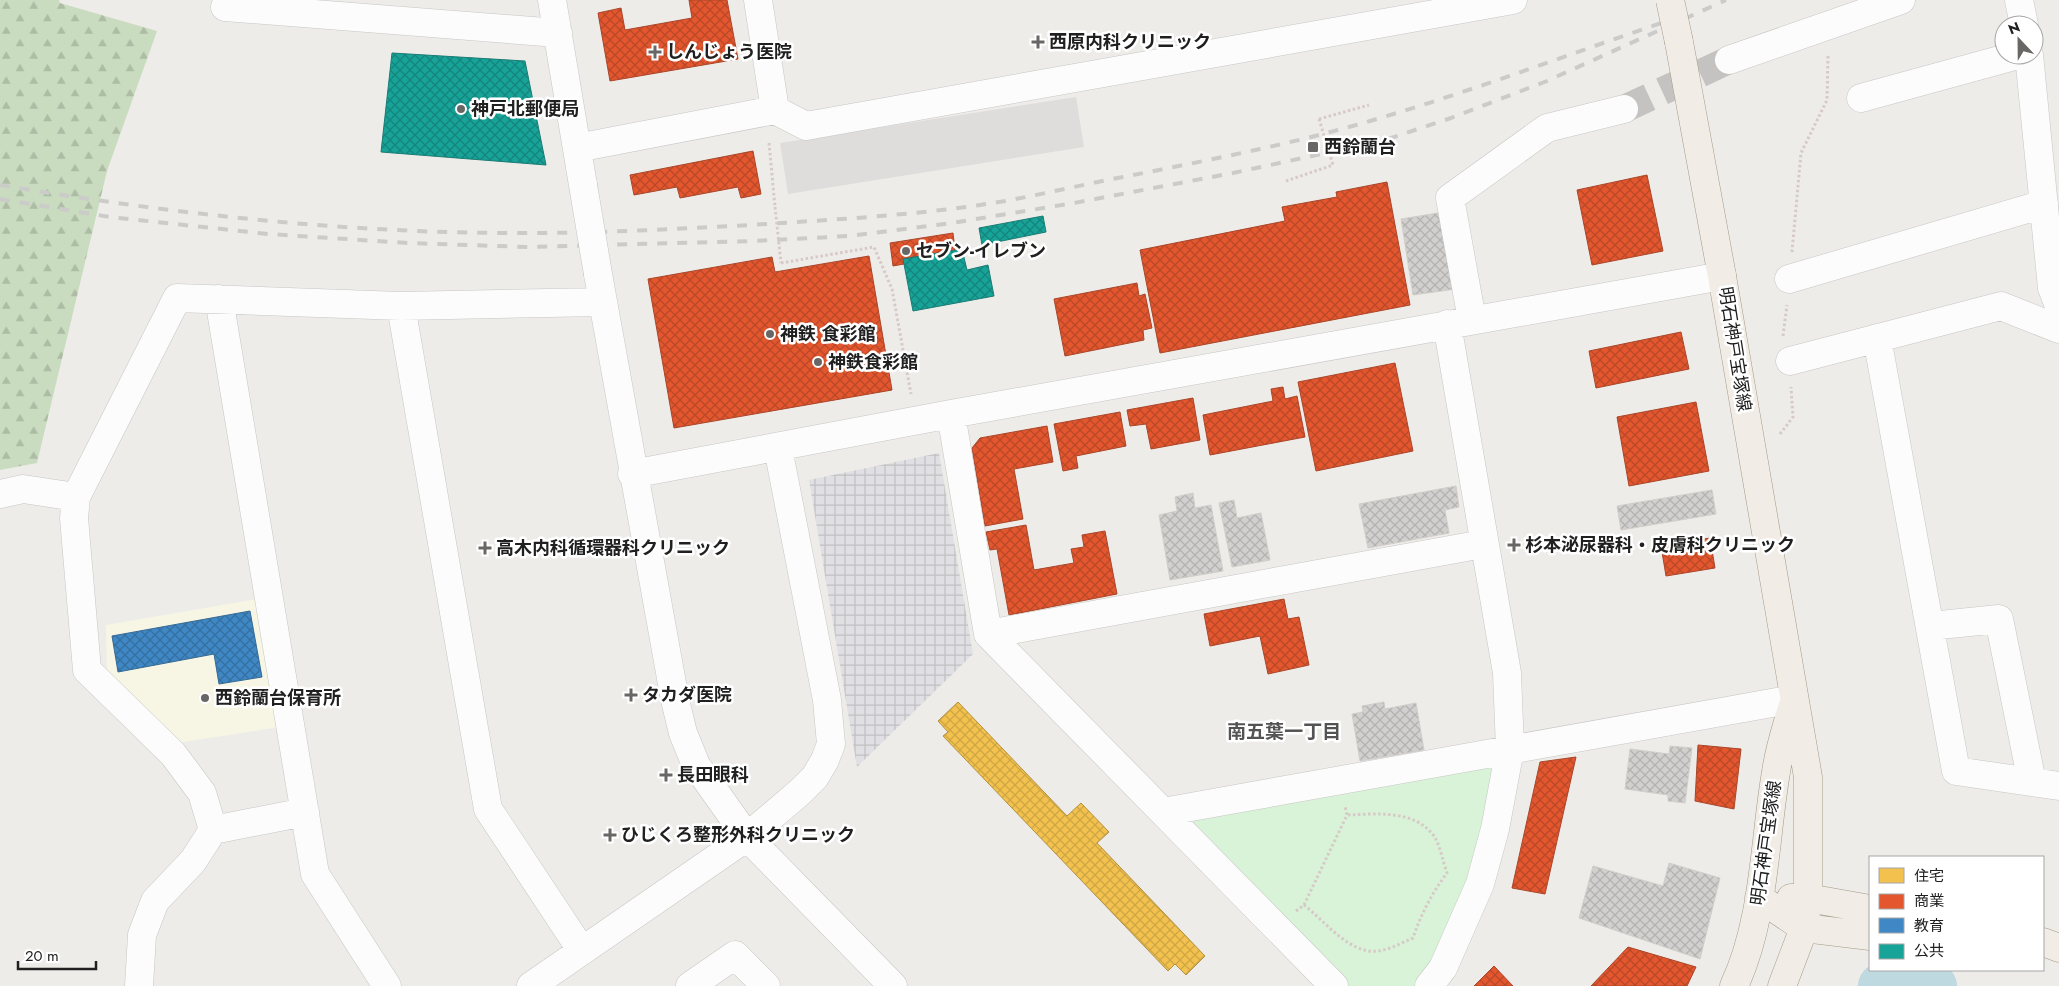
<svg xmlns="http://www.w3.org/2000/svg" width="2059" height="986" font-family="Jost,'Noto Sans JP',sans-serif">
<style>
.education{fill:#f7f6e5}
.forest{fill:url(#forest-firs)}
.park{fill:#d8f3d7}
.parking{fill:#dedddc}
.plaza{fill:url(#plaza-grid)}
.homes{fill:url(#homes-cross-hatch);stroke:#b39140}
.shops{fill:url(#shops-cross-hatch);stroke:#a9462a}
.schools{fill:url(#schools-cross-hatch);stroke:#366994}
.public{fill:url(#public-cross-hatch);stroke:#1a7c74}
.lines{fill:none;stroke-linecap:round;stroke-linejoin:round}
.river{stroke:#bed9e0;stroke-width:46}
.building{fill:url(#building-cross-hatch);stroke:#d1ceca}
.minor-tunnel{stroke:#c5c3c1;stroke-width:28;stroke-dasharray:28 14;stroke-linecap:butt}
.minor-casing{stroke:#c7c6c5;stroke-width:29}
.major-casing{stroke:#a49a85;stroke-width:29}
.path{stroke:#d7c9c8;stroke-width:3;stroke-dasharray:2.5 2.5;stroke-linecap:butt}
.minor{stroke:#fcfcfc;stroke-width:28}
.major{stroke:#f1ece6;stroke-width:28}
.rail{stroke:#cbcbca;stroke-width:4;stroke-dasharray:10 10;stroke-linecap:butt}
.minor-bridge-casing{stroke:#c7c6c5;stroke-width:29;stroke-linecap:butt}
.major-bridge-casing{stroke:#a49a85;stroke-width:29;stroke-linecap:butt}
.path-bridge{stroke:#d7c9c8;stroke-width:3;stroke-dasharray:2.5 2.5;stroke-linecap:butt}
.minor-bridge{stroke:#fcfcfc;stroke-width:28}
.major-bridge{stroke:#f1ece6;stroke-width:28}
.poi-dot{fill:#686766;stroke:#fff;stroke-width:2}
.labels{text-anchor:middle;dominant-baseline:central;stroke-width:5;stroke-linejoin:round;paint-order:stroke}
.poi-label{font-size:18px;font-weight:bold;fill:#202020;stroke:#fff;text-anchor:start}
.street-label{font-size:18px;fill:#202020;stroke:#fff}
.neighbourhood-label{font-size:19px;font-weight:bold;fill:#535353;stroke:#fff}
</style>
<defs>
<pattern id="forest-firs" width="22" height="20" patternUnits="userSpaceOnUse" patternTransform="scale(1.25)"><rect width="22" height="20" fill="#cadcbf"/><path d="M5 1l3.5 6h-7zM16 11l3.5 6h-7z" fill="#adbca4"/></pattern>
<pattern id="plaza-grid" width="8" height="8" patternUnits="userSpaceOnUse" patternTransform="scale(1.25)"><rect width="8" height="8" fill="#e0dfe3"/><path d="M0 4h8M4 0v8" fill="none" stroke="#c0bfc2"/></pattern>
<pattern id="homes-cross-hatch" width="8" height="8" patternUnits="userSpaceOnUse" patternTransform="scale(1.25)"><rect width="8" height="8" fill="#f2c14e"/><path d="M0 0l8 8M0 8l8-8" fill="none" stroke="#cfa644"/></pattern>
<pattern id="shops-cross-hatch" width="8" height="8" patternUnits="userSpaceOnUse" patternTransform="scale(1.25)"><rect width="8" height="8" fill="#e4572e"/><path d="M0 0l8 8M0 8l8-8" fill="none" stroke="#b84827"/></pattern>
<pattern id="schools-cross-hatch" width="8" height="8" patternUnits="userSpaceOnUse" patternTransform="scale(1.25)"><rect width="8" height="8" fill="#3f88c5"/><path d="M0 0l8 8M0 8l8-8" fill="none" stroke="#346fa0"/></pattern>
<pattern id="public-cross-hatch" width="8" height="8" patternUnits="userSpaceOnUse" patternTransform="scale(1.25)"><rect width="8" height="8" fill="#17a398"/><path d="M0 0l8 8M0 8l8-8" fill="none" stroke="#14847c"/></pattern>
<pattern id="building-cross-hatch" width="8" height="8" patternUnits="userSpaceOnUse" patternTransform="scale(1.25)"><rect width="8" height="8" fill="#d2d0ce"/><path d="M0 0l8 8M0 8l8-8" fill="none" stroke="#b4b2b1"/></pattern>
</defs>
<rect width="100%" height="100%" fill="#eeece9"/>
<path class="education" d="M257 599 280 727 177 743 107 669 106 625Z"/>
<path class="forest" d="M0 0H59L60 3 157 31 107 171 37 463 0 470Z"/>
<path class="park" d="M1510 749 1495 829 1429 986H1334L1163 812Z"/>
<path class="parking" d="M1076 97 1084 147 788 194 780 143Z"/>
<path class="plaza" d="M939 453 973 654 857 767 809 480Z"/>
<path class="homes" d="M958 702 1067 816 1081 803 1109 832 1097 843 1205 956 1186 975 1175 964 1168 971 943 736 948 732 938 721Z"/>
<path class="shops" d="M689 0H727L738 59 610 81 598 13 621 8 625 30 692 18Z
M753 151 761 194 741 198 738 187 680 198 677 187 634 195 630 175Z
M1647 175 1663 251 1592 265 1577 190Z
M1387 182 1410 305 1160 353 1140 250 1285 221 1282 207 1337 197 1336 192Z
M953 233 955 250 903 259 904 264 893 266 890 243Z
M869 256 892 390 674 428 648 279 772 257 775 272Z
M1137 283 1139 296 1145 294 1152 328 1143 330 1144 340 1065 356 1054 299Z
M1681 332 1689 369 1596 388 1589 351Z
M1395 363 1413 451 1316 471 1298 382Z
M1283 387 1285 399 1297 396 1305 437 1210 455 1203 415 1273 401 1271 389Z
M1193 398 1200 440 1151 449 1146 424 1130 426 1127 410Z
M1696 402 1709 471 1629 486 1617 417Z
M1120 412 1126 446 1076 456 1078 468 1063 471 1054 424Z
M1047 426 1053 462 1014 469 1023 519 985 526 972 448 980 438Z
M1026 525 1034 570 1074 563 1071 549 1084 547 1082 535 1105 531 1117 594 1009 615 997 549 990 550 986 532Z
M1710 538 1715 568 1666 576 1661 546Z
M1284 599 1288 619 1299 617 1309 665 1268 674 1260 636 1210 646 1204 614Z
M1698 745 1741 749 1734 809 1695 801Z
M1576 757 1545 894 1512 888 1540 762Z
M1628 947 1696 967 1687 986H1591Z
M1494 966 1513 986H1474Z"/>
<path class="schools" d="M250 611 262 677 219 684 214 654 118 672 112 636Z"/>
<path class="public" d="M392 53 525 61 546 165 381 152Z
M1043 216 1046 232 982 245 979 228Z
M962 249 967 270 988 265 994 296 913 311 903 259Z"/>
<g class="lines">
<path class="river" d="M1881 986 1895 982 1934 986"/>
</g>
<path class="building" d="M1444 212 1456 289 1413 295 1401 219Z
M1456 486 1459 507 1445 510 1449 533 1368 548 1359 504Z
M1712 490 1716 514 1621 530 1617 506Z
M1193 493 1195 508 1211 505 1223 571 1170 580 1159 515 1177 511 1175 497Z
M1234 500 1237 518 1261 513 1270 560 1232 567 1219 503Z
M1384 702 1385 709 1416 703 1424 750 1360 761 1352 714 1363 712 1362 706Z
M1670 746 1692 748 1685 803 1668 801V795L1625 789 1630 749 1669 754Z
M1669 863 1720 878 1700 959 1579 918 1593 866 1663 886Z"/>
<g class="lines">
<path class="minor-tunnel" d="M1624 109 1729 60"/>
<g class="minor-casing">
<path id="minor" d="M552 0 583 185
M758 0 775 110
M2019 0 2024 25
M225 7 558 33
M2029 55 2052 288 2059 306
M1729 60 1901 0
M1861 98 2018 55
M577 148 775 110 806 126 1513 0
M598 274 675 700 683 733 696 765 747 837 893 986
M1789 279 2044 204
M219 299 315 874 387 986
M401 306 488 809 582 951
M1472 320 1450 198 1547 128 1624 109
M1877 338 1956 771 2059 786
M1790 361 2001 306 2059 329
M951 414 988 634 1334 986
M632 474 951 414 1722 276
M0 494 23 489 76 497 177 298 401 306 602 302
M76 497 74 518 87 670 173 754 202 793 213 830 193 861 155 901 142 935 139 986
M1930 626 1999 619 2032 782
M988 634 1483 544
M1163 812 1794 699
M213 830 305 812
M531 986 747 837 800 792 815 777 825 760 831 744 827 700 778 448
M690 986 735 955 766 986
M1429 986 1443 968 1480 884 1495 829 1510 749 1507 673 1447 324"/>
</g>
<g class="major-casing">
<path id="major" d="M1679 42 1722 276 1808 777V898L1804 928 1782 986
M1759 898 1804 928 1870 936
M1791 898H1808L1870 909
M2043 942 2059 948
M1734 986C1765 920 1764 842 1776 772 1779 750 1786 729 1792 708"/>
</g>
<path class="path" d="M1319 119 1369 105
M769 143 775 207
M1286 181 1333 165
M1792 252 1801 153 1827 100 1828 54
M781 263 874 247 892 289 911 394
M1783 336 1787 305
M1780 434 1793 417 1791 387
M1304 905C1325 921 1353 959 1383 950 1393 948 1403 942 1413 938 1421 914 1432 893 1447 873 1443 862 1440 845 1434 836 1414 809 1376 814 1347 815
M1296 911 1304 905 1347 815 1345 806"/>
<use href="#minor" class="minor"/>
<use href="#major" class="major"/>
<path class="rail" d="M0 185C174 214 351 234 528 233 602 233 676 229 750 225 827 220 904 216 980 205 1028 198 1075 186 1123 177 1184 165 1246 153 1307 138 1432 107 1551 60 1673 19
M0 199 110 217 268 234 408 243 528 247 753 241 849 236 952 223 1074 203 1233 173 1382 141 1451 118 1547 81 1726 0"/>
<g class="minor-bridge-casing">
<path id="minor-bridge" d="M583 185 598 274"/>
</g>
<g class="major-bridge-casing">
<path id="major-bridge" d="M1670 0 1679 42"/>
</g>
<path class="path-bridge" d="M1319 119 1333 165
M775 207 781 263"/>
<use href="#minor-bridge" class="minor-bridge"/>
<use href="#major-bridge" class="major-bridge"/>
</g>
<g class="poi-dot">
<path d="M1035.5 34.5h5v5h5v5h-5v5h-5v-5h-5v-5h5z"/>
<path d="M652.5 44.5h5v5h5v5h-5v5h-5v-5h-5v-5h5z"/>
<circle cx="461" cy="109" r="5"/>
<rect x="1307" y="141" width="12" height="12" rx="2.5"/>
<circle cx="906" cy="251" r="5"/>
<circle cx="770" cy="334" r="5"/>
<circle cx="818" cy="362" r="5"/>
<path d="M1511.5 537.5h5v5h5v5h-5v5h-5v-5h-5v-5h5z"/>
<path d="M482.5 540.5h5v5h5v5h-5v5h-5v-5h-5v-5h5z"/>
<path d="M628.5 687.5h5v5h5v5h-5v5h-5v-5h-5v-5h5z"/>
<circle cx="205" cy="698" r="5"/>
<path d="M663.5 767.5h5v5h5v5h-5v5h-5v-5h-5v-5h5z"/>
<path d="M607.5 827.5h5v5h5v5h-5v5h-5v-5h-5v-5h5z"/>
</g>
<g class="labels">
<g class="poi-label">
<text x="1049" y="42">西原内科クリニック</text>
<text x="666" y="52">しんじょう医院</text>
<text x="471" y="109">神戸北郵便局</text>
<text x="1324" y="147">西鈴蘭台</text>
<text x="916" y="251">セブン-イレブン</text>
<text x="780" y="334">神鉄 食彩館</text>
<text x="828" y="362">神鉄食彩館</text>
<text x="1525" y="545">杉本泌尿器科・皮膚科クリニック</text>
<text x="496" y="548">高木内科循環器科クリニック</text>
<text x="642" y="695">タカダ医院</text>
<text x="215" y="698">西鈴蘭台保育所</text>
<text x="677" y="775">長田眼科</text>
<text x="621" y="835">ひじくろ整形外科クリニック</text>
</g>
<g class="street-label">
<text transform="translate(1735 349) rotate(81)">明石神戸宝塚線</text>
<text transform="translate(1766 843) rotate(-82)">明石神戸宝塚線</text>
</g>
<g class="neighbourhood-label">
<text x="1284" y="731">南五葉一丁目</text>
</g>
</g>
<rect x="1869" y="856" width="175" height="115" fill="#ffffff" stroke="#a6a6a6"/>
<rect x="1879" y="868" width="25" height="15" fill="#f2c14e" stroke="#a6a6a6"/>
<text x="1914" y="881" font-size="15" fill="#202020">住宅</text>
<rect x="1879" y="894" width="25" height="15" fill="#e4572e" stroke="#a6a6a6"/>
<text x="1914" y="906" font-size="15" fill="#202020">商業</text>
<rect x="1879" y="918" width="25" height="15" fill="#3f88c5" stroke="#a6a6a6"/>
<text x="1914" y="931" font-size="15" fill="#202020">教育</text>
<rect x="1879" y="944" width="25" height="15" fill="#17a398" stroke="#a6a6a6"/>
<text x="1914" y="956" font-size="15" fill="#202020">公共</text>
<g transform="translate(2019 40) rotate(338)"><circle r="24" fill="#ffffff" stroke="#a6a6a6"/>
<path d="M0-4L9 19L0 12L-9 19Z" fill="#686766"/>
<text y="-8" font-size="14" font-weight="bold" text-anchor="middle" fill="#202020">N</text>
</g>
<path d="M18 961v8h78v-8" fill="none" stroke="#202020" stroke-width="2.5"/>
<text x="25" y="961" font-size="15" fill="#202020" stroke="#ffffff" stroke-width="4" paint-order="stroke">20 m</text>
</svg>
